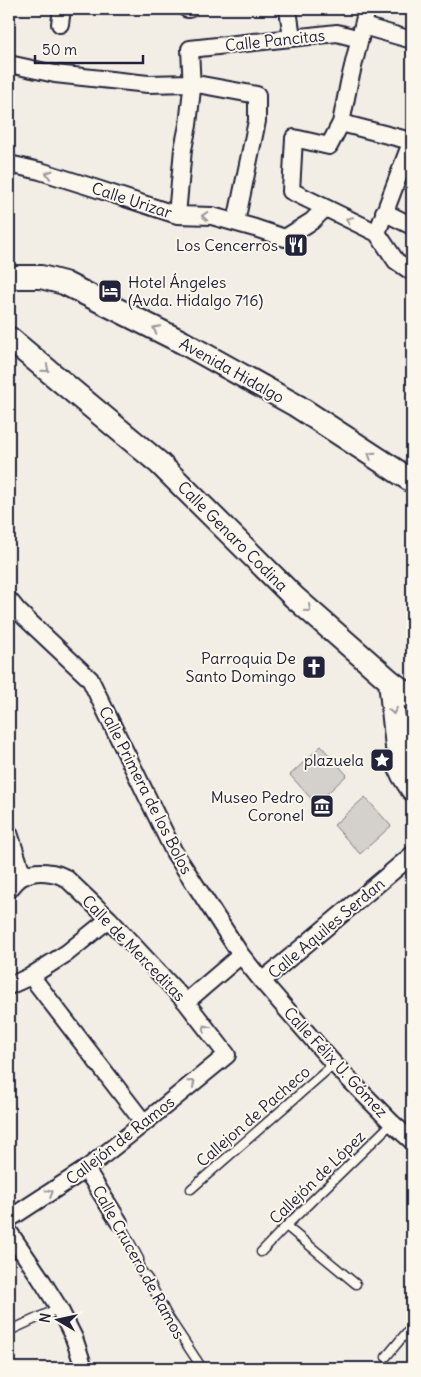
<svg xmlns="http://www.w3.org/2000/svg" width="421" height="1377" font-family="Delius,sans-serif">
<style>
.green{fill:#d4d1cc;stroke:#7b7a84}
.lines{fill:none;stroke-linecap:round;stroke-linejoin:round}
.lane-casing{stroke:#22223b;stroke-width:11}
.street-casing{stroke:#22223b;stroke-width:20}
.secondary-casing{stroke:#22223b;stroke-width:26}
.lane{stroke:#fbf7ec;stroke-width:8}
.street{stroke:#fbf7ec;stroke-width:16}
.secondary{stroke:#fbf7ec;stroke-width:22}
.oneway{stroke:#99979c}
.labels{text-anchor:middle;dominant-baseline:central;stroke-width:4;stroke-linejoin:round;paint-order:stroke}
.street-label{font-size:16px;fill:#22223b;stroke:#fbf7ec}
.poi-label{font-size:16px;fill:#22223b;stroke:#fbf7ec;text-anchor:end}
</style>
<rect width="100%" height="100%" fill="#f2eee5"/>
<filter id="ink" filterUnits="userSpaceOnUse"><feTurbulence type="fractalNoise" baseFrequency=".02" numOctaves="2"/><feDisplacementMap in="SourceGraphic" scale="10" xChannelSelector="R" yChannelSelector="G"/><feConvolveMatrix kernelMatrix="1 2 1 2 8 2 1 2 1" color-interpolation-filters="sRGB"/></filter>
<g filter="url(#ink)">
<path class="green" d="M321 746 347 775 316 804 290 775Z
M365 797 391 826 360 854 334 825Z"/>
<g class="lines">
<g class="lane-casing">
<path id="lane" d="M191 1189 334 1064
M119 1222 139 1259V1268L148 1279 167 1315 202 1368
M286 1226 356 1284
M261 1252 286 1226 392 1123
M9 1331 59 1308
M386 1357 406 1333 412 1339"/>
</g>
<g class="street-casing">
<path id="street" d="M187 9H189
M288 9 292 38
M367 9 349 83 341 123 329 146 294 138 291 191 377 233 396 261 412 272
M60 24 62 9
M363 26 412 40
M9 64 55 74 148 84 191 83 257 95V121L236 222
M341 123 411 141
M9 164 40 171 88 186 177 215 212 216 255 228 285 238 312 221 325 208
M384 212 412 226
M177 215 183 149 188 125 192 89 190 49 337 33 360 39
M377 233 412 140
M9 600 18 611 90 679 174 852 241 955 262 981 334 1064 392 1123 412 1141
M9 833 23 876
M9 890C13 885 18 878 24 876 36 869 57 872 67 879L109 919 186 1002 227 1055 144 1123 86 1169 9 1219
M31 976 144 1123
M262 981 412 855
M9 986 31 976 67 953 109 919
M186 1002 241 955
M86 1169 119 1222
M9 1232 39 1276 59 1308 74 1338 84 1368"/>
</g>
<g class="secondary-casing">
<path id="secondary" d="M9 277H41L64 283 182 342 297 406 412 481
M9 338 159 463 294 597 390 681 399 766 403 775 412 789
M390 681 412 698"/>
</g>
<use href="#lane" class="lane"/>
<use href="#street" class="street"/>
<use href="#secondary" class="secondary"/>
</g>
<defs><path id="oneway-chevron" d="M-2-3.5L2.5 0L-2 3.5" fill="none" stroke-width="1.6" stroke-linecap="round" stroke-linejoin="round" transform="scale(1.25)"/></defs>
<g class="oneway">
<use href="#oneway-chevron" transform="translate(49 174) rotate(-163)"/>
<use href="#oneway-chevron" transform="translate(205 216) rotate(-178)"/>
<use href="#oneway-chevron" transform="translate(349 220) rotate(-154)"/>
<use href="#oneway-chevron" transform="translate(156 329) rotate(-153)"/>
<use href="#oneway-chevron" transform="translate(46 369) rotate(40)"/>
<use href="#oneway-chevron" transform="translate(371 455) rotate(-147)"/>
<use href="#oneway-chevron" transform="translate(308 609) rotate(41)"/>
<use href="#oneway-chevron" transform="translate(393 711) rotate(81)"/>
<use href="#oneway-chevron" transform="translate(206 1028) rotate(-128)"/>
<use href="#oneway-chevron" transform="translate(192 1083) rotate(-40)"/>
<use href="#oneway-chevron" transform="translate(50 1193) rotate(-32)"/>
</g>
</g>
<defs>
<g id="restaurant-square" transform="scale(1.25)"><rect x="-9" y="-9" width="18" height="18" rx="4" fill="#22223b" stroke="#fbf7ec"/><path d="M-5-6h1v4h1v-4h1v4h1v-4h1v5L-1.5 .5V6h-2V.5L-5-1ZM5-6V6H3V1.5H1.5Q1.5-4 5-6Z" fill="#fff"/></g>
<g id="hotel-square" transform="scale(1.25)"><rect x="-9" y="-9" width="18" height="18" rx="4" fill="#22223b" stroke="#fbf7ec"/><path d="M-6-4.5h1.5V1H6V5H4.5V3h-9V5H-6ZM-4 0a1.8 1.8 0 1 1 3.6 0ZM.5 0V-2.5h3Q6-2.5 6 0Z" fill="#fff"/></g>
<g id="church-square" transform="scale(1.25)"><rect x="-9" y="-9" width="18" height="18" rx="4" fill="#22223b" stroke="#fbf7ec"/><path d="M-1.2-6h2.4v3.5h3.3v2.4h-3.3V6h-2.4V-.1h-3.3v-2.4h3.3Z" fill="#fff"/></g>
<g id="sight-square" transform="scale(1.25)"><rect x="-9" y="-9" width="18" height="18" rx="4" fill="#22223b" stroke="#fbf7ec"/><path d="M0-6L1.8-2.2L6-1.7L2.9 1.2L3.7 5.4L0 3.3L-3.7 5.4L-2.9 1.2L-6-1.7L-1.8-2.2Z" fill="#fff"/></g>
<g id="museum-square" transform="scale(1.25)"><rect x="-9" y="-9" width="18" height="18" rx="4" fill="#22223b" stroke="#fbf7ec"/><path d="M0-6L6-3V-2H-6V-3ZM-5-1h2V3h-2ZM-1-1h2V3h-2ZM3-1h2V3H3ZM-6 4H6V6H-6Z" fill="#fff"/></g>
</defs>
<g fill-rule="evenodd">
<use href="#restaurant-square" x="296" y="245"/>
<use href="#hotel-square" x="110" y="291"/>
<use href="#church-square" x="314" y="667"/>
<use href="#sight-square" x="382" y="760"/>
<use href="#museum-square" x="322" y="806"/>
</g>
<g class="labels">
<g class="street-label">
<text transform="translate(275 40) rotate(-6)">Calle Pancitas</text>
<text transform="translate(132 200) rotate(18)">Calle Urizar</text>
<text transform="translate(232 370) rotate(29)">Avenida Hidalgo</text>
<text transform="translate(233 536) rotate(45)">Calle Genaro Codina</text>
<text transform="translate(146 790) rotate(63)">Calle Primera de los Bolos</text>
<text transform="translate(326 928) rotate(-40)">Calle Aquiles Serdan</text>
<text transform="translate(134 948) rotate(46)">Calle de Merceditas</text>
<text transform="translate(336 1062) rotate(47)">Calle Félix U. Gómez</text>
<text transform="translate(253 1116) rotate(-41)">Callejon de Pacheco</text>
<text transform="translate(120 1140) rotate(-38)">Callejón de Ramos</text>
<text transform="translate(317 1177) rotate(-44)">Callejón de López</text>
<text transform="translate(139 1262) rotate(61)">Calle Crucero de Ramos</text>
</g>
<g class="poi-label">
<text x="278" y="245">Los Cencerros</text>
<text x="128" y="282" text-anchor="start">Hotel Ángeles<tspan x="128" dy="18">(Avda. Hidalgo 716)</tspan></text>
<text x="296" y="658">Parroquia De<tspan x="296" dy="18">Santo Domingo</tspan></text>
<text x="364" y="760">plazuela</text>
<text x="304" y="797">Museo Pedro<tspan x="304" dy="18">Coronel</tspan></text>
</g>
</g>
<rect width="421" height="1377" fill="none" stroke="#fbf7ec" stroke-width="30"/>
<rect x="15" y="15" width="391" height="1347" fill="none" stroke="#22223b" stroke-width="2" filter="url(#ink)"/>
<g transform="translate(58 1320) rotate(279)" stroke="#fbf7ec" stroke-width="4" paint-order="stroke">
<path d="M0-4L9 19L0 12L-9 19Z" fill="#22223b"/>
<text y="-8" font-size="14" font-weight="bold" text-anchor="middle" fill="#22223b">N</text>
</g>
<path d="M35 55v8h108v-8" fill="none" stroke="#22223b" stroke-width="2.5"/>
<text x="42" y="55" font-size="15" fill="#22223b" stroke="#fbf7ec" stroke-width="4" paint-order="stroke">50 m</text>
</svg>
